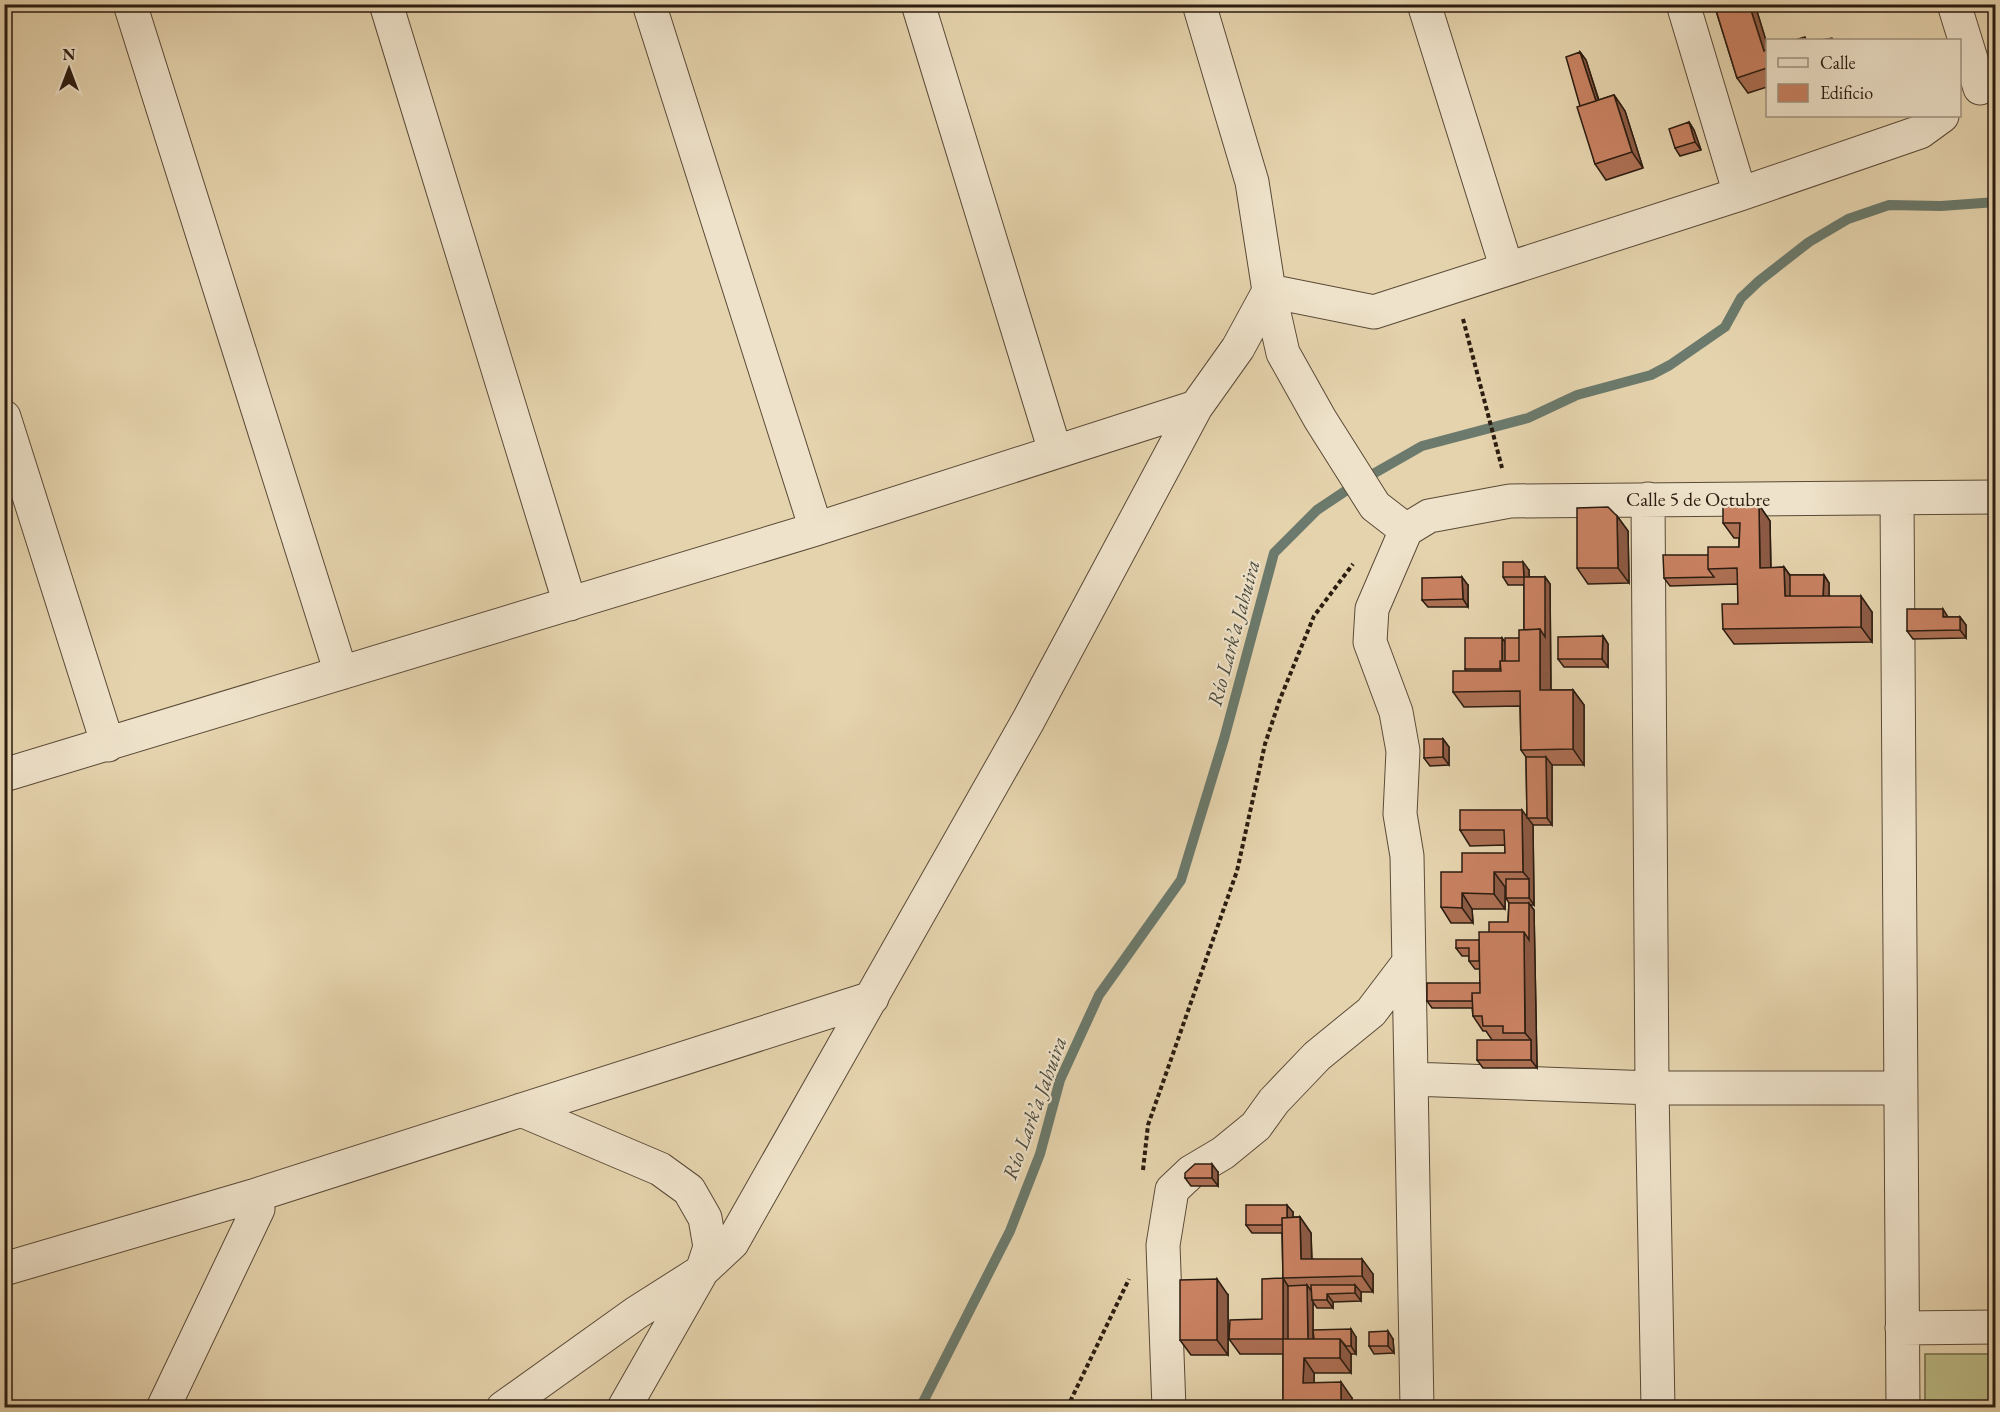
<svg xmlns="http://www.w3.org/2000/svg" width="2000" height="1412" font-family="'EB Garamond',serif">
<style>
.green{fill:#bbba85;stroke:#736b4a;stroke-width:1.5}
.lines{fill:none;stroke-linecap:round;stroke-linejoin:round}
.stream{stroke:#6b7a6c;stroke-width:10}
.minor-casing{stroke:#5a4a37;stroke-width:35}
.path{stroke:#2b1c10;stroke-width:4;stroke-dasharray:4.5 3;stroke-linecap:butt}
.minor{stroke:#eee2ca;stroke-width:33}
.wall{fill:#ac6f53;stroke:#2b1c10;stroke-width:1.5}
.shaded-wall{fill:#8c5a44;stroke:#2b1c10;stroke-width:1.5}
.building{fill:#c88161;stroke:#2b1c10;stroke-width:1.5}
.labels{text-anchor:middle;dominant-baseline:central;stroke-width:4.5;stroke-linejoin:round;paint-order:stroke}
.street-label{font-size:20px;fill:#2b1c10;stroke:#eee2ca}
.water-label{font-size:21px;font-style:italic;fill:#4b4b3e;stroke:#eee2ca}
</style>
<rect width="100%" height="100%" fill="#e5d3ad"/>
<filter id="stains"><feTurbulence type="fractalNoise" baseFrequency=".00333" numOctaves="4"/><feColorMatrix values="0 0 0 0 .2 0 0 0 0 .09 0 0 0 0 .02 0 0 0 .5 -.17"/></filter>
<radialGradient id="worn" r=".72"><stop offset=".6" stop-color="#630" stop-opacity="0"/><stop offset="1" stop-color="#630" stop-opacity=".3"/></radialGradient>
<path class="green" d="M1925 1354H1995V1407H1925Z"/>
<g class="lines">
<path class="stream" d="M920 1408 1010 1231 1040 1154 1060 1080 1099 995 1181 880 1224 739 1274 553 1317 510 1359 482 1422 446 1528 418 1577 395 1651 375 1670 365 1725 327 1741 298 1759 281 1809 242 1848 219 1889 205 1941 206 1996 202"/>
<g class="minor-casing">
<path id="minor" d="M130 4 341 673
M386 4 570 604
M649 4 816 529
M918 4 1055 451
M1424 4 1507 269
M1683 4 1740 194
M1954 4 1980 88
M4 417 108 745
M1897 498 1903 1408
M1648 499 1652 1088 1658 1408
M1406 530 1375 506 1320 419 1283 353 1269 291 1374 312 1740 194 1920 132 1942 116
M1406 530 1372 609 1370 642 1396 712 1403 751 1400 814 1407 856 1417 1408
M1406 530 1429 516 1510 501 1996 497
M4 775 816 529 1196 407
M1412 1079 1652 1088H1899
M521 1110 660 1169 689 1190 705 1218 710 1247 702 1271 624 1408
M4 1269 256 1195 872 998
M1902 1328 1996 1327
M163 1408 258 1209 256 1195
M503 1408 636 1313 702 1271 732 1243 1028 721 1196 407 1238 348 1269 291 1252 182 1199 4
M1169 1408 1163 1245 1172 1190 1191 1172 1223 1153 1256 1126 1274 1101 1317 1056 1371 1012 1409 962"/>
</g>
<path class="path" d="M1463 319 1502 468
M1143 1170 1148 1125 1237 871 1265 744 1280 699 1314 616 1353 564
M1067 1408 1129 1279"/>
<use href="#minor" class="minor"/>
</g>
<path class="wall" d="M1714 4H1753L1756 8 1767 44V87L1748 93 1737 78Z
M1580 52 1586 60 1599 100 1614 95 1625 111 1643 168 1606 180 1595 164 1580 106Z
M1689 122 1694 130 1701 150 1680 156 1675 148Z
M1759 505 1770 521 1771 568 1784 567 1790 575H1824L1829 583V596L1872 612V642L1734 644 1723 629 1738 604V584L1670 586 1664 578 1708 555 1739 547V538H1734L1723 523Z
M1617 516 1628 531 1629 583 1588 584 1577 568Z
M1529 570V577H1545L1550 584 1551 690H1573L1584 705V765H1552V825H1533L1534 905H1530L1534 910 1537 1068H1483L1477 1060 1492 1040 1486 1031H1483L1473 1016 1472 1008H1432L1427 1001 1480 983V969H1475L1469 961V956H1462L1456 948 1479 940 1489 932 1508 922 1509 903 1506 898V887H1505V909H1472L1473 923H1451L1441 907 1462 872 1505 853V845L1470 846 1460 830 1527 818 1526 757 1521 750 1520 706 1464 707 1453 692 1466 671 1465 669 1502 638 1505 643 1519 638 1524 630V585H1508L1503 577Z
M1468 585V607H1428L1422 600Z
M1948 617H1960L1966 625V638L1913 639 1907 631Z
M1603 636 1608 644V667H1564L1558 659Z
M1443 739 1449 747V765L1430 766 1424 758Z
M1218 1172V1186H1191L1185 1178Z
M1293 1212V1217H1300L1311 1233 1312 1259 1373 1274V1292H1361V1301L1333 1302V1308H1317L1313 1302V1339L1356 1337V1354H1351V1373H1314V1383L1352 1398V1407H1283V1354H1240L1229 1339 1262 1319 1283 1278 1282 1233H1252L1246 1225Z
M1228 1295V1355H1191L1180 1340Z
M1393 1339 1394 1353 1374 1354 1369 1346Z"/>
<path class="shaded-wall" d="M1749 4H1753L1756 8 1767 44V56L1764 51Z
M1580 52 1586 60 1604 118 1599 110Z
M1614 95 1625 111 1643 168 1632 152Z
M1689 122 1694 130 1701 150 1695 142Z
M1759 505 1770 521 1771 583 1760 568Z
M1617 516 1628 531 1629 583 1618 568Z
M1523 562 1529 570V584L1524 577Z
M1784 567 1795 583V604L1785 596Z
M1824 575 1829 583V612L1823 604Z
M1462 577 1468 585V607L1463 599Z
M1545 577 1550 584 1551 706 1540 690V629Z
M1861 596 1872 612V642L1861 627Z
M1943 609 1948 617H1943Z
M1960 617 1966 625V638L1960 630Z
M1603 636 1608 644V667L1602 659Z
M1502 638 1507 645V669H1502Z
M1573 690 1584 705V765L1573 749Z
M1443 739 1449 747V765L1443 757Z
M1546 757 1552 765V825L1547 818Z
M1522 810 1533 825 1534 905 1529 898V879L1523 872Z
M1494 872 1505 887V909L1494 894Z
M1462 893 1472 909 1473 923 1462 908Z
M1529 903 1534 910 1537 1068 1531 1060V1040L1525 1033 1524 932Z
M1212 1164 1218 1172V1186L1212 1178Z
M1287 1205 1293 1212V1233L1287 1225Z
M1300 1217 1311 1233 1312 1274 1301 1259Z
M1362 1259 1373 1274V1292L1362 1276Z
M1283 1278 1293 1294 1294 1347 1283 1339Z
M1217 1279 1228 1295V1355L1217 1340Z
M1307 1285 1313 1293 1312 1300 1313 1302V1354L1308 1346Z
M1355 1285 1361 1292V1301L1355 1293Z
M1327 1294 1333 1302V1308L1327 1300Z
M1351 1329 1356 1337V1354L1351 1346Z
M1388 1331 1393 1339 1394 1353 1388 1346Z
M1340 1339 1351 1354V1373L1340 1358Z
M1304 1358 1314 1373V1398L1303 1383Z
M1341 1382 1352 1398V1407H1341Z"/>
<path class="building" d="M1714 4H1749L1764 51 1767 49V68L1737 78Z
M1805 37 1806 40H1795Z
M1832 38 1833 40H1822Z
M1580 52 1596 101 1580 106 1566 57Z
M1614 95 1632 152 1595 164 1577 107Z
M1689 122 1695 142 1675 148 1669 129Z
M1759 505 1760 568 1784 567 1785 596H1861V627L1723 629 1722 604H1738L1737 568 1708 569V547H1739L1740 523H1723V506Z
M1608 507 1617 516 1618 568H1577V508Z
M1663 555H1708V569L1714 577 1664 578Z
M1503 562H1523L1524 577H1503Z
M1790 575H1824L1823 596H1790Z
M1462 577 1463 599 1422 600V578Z
M1524 577H1545V637L1540 629 1524 630Z
M1907 609H1943V617H1960V630L1907 631Z
M1540 629V690H1573V749L1521 750 1520 691 1453 692V671H1501L1500 661H1519V630Z
M1603 636 1602 659H1558V637Z
M1465 638H1502V661H1500V669H1465Z
M1505 638H1519V661H1505Z
M1424 739H1443V757L1424 758Z
M1526 757H1546L1547 818H1527Z
M1460 810H1522L1523 872H1494V894L1462 893V908L1441 907V872H1462V853H1505L1504 830H1460Z
M1506 879H1529V898H1506Z
M1509 903H1529V940L1524 932H1489V922H1508Z
M1479 932H1524L1525 1033H1503V1026H1483L1482 1016H1473L1472 993H1480Z
M1456 940H1479V961H1469V948H1456Z
M1427 983H1480V993H1472V1001H1427Z
M1477 1040H1531V1060H1477Z
M1195 1164H1212V1178H1185V1173Z
M1246 1205H1287V1218H1282V1225H1246Z
M1300 1217 1301 1259H1362V1276L1283 1278 1282 1218Z
M1283 1278V1339H1229L1230 1320 1262 1319V1279Z
M1217 1279V1340H1180V1280Z
M1307 1285 1308 1339H1288V1286Z
M1311 1285H1355V1293L1327 1294V1300H1312Z
M1351 1329V1346H1346L1340 1339H1314L1313 1330Z
M1388 1331V1346H1369V1332Z
M1283 1339H1340V1358H1304L1303 1383 1341 1382V1407H1283Z"/>
<g class="labels">
<g class="street-label">
<text x="1698" y="499">Calle 5 de Octubre</text>
</g>
<g class="water-label">
<text transform="translate(1233 633) rotate(-75)">Río Lark’a Jahuira</text>
<text transform="translate(1034 1108) rotate(-70)">Río Lark’a Jahuira</text>
</g>
</g>
<rect width="2000" height="1412" fill="none" stroke="#e5d3ad" stroke-width="24"/>
<rect x="6" y="6" width="1988" height="1400" fill="none" stroke="#2b1c10" stroke-width="3"/>
<rect x="12" y="12" width="1976" height="1388" fill="none" stroke="#2b1c10" stroke-width="1.5"/>
<rect x="1766" y="39" width="195" height="78" fill="#eee2ca" stroke="#a09380" stroke-width="1.5"/>
<rect x="1778" y="58" width="30" height="9" fill="#eee2ca" stroke="#a09380" stroke-width="1.5"/>
<text x="1820" y="69" font-size="18" fill="#2b1c10">Calle</text>
<rect x="1778" y="84" width="30" height="18" fill="#c88161" stroke="#a09380" stroke-width="1.5"/>
<text x="1820" y="99" font-size="18" fill="#2b1c10">Edificio</text>
<g transform="translate(69 69)" stroke="#eee2ca" stroke-width="4.5" paint-order="stroke">
<path d="M0-4.5L10 22L0 15L-10 22Z" fill="#2b1c10"/>
<text y="-9" font-size="16" font-weight="bold" text-anchor="middle" fill="#2b1c10">N</text>
</g>
<rect width="100%" height="100%" filter="url(#stains)"/>
<rect width="100%" height="100%" fill="url(#worn)"/>
</svg>
